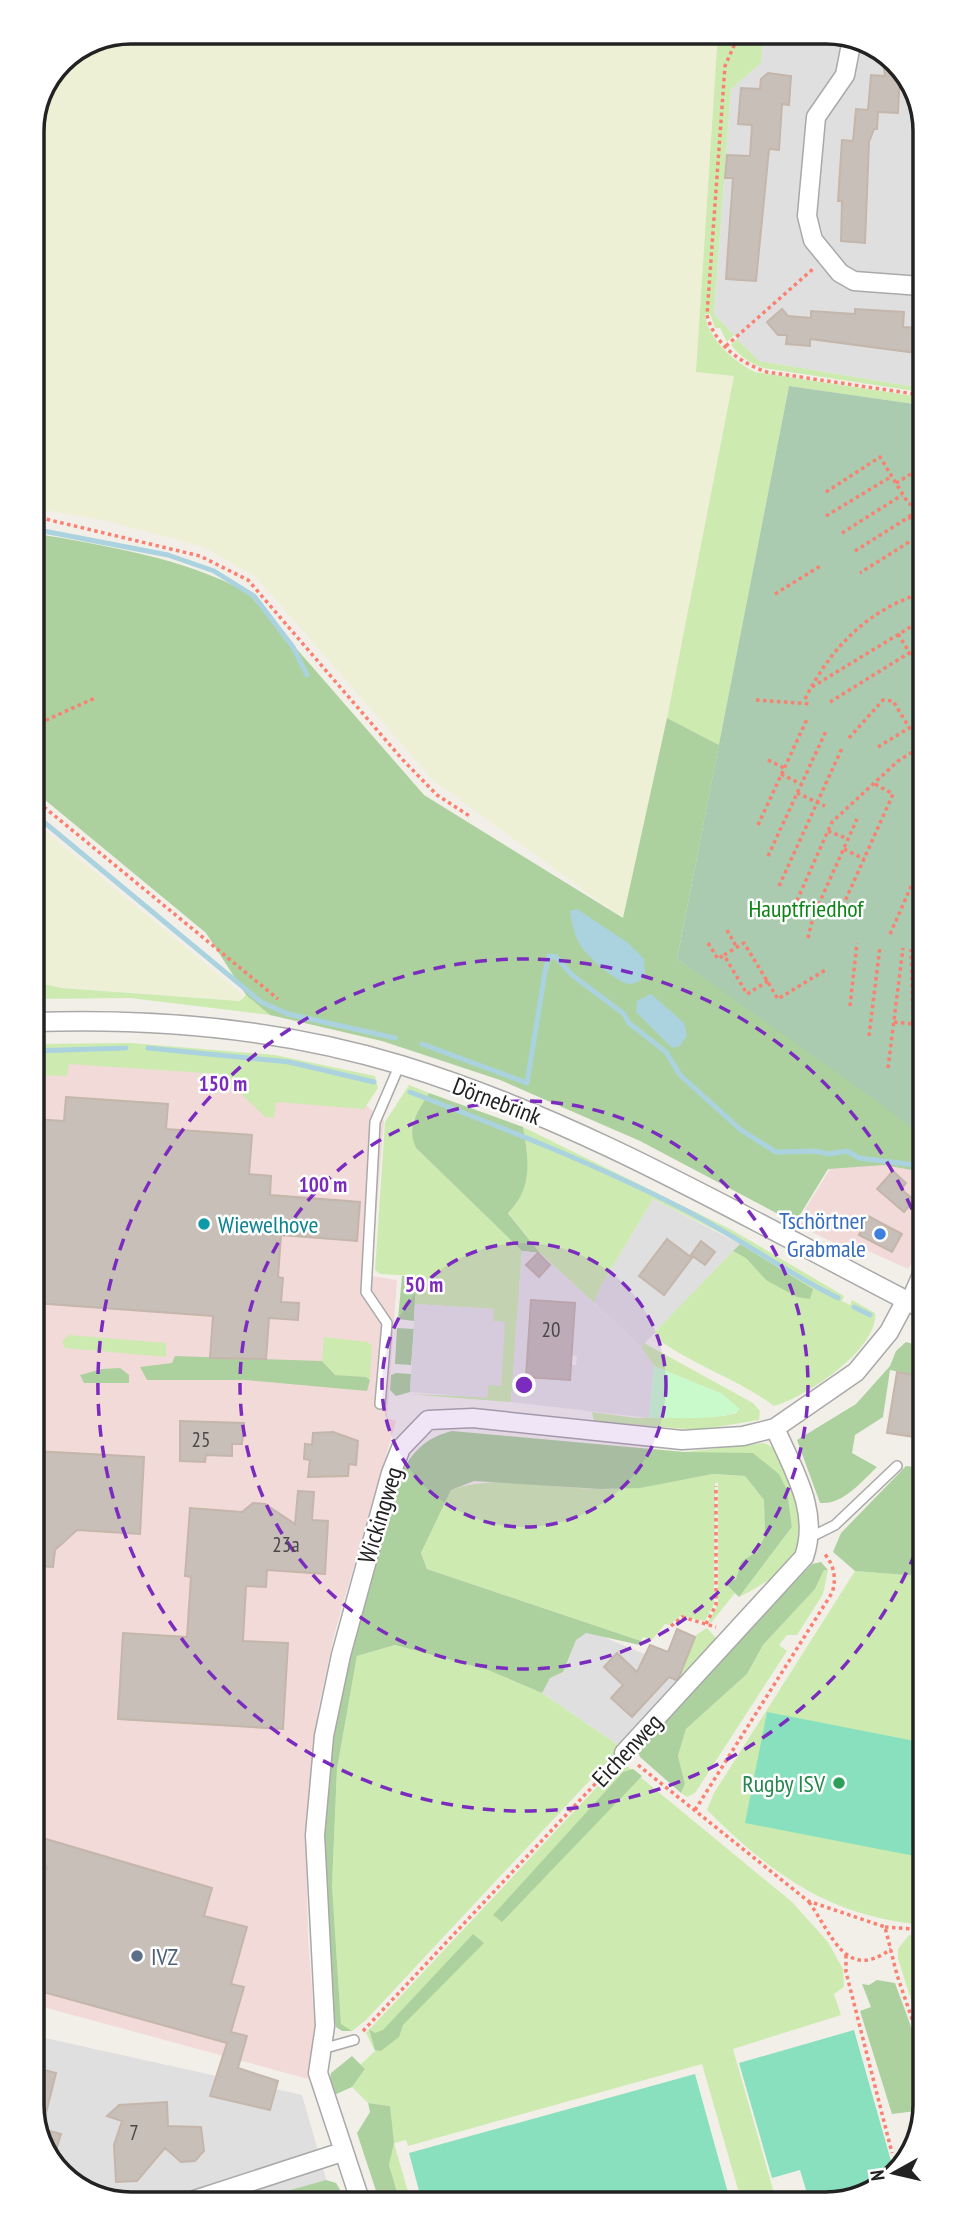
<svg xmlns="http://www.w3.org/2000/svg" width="957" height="2236" font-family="'PT Sans Narrow',sans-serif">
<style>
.residential{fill:#e0dfdf}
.commercial{fill:#f2dad9}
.farmland{fill:#eef0d5}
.grass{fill:#cdebb0}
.forest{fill:#add19e}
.cemetery{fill:#aacbaf}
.park{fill:#c8facc}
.pitch{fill:#88e0be}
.parking{fill:#e2e2e2;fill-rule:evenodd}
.water{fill:#aad3df}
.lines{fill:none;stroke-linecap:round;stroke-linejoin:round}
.stream{stroke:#aad3df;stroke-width:5}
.building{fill:#c7bfb8;stroke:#c4b6ab;stroke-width:2}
.service-casing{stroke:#a9a9a9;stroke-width:12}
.minor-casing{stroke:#a9a9a9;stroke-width:21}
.path{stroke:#fa8072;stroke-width:3.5;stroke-dasharray:3.5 3.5;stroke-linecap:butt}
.service{stroke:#fff;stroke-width:9}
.minor{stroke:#fff;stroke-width:18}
.ring{fill:none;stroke:#7b2cbf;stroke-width:3.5;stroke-dasharray:12 9}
.culture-dot{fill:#0f9aa8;stroke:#fff;stroke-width:2.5}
.shop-dot{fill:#3f7fe0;stroke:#fff;stroke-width:2.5}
.leisure-dot{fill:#2e9e5b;stroke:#fff;stroke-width:2.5}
.service-dot{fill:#5c6f8a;stroke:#fff;stroke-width:2.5}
.labels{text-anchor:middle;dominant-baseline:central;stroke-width:5;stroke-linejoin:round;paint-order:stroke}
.number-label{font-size:21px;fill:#4b4948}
.park-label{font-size:24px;fill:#0c8416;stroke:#fff}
.street-label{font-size:24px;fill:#222;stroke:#fff}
.shop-label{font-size:24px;fill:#366cbe;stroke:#fff;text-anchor:end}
.culture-label{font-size:24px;fill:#0d838f;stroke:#fff;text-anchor:start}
.leisure-label{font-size:24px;fill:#27864d;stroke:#fff;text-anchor:end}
.service-label{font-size:24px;fill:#4e5e75;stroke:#fff;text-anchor:start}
.rim{fill:none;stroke:#222;stroke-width:3.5}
.centre{fill:#7b2cbf;stroke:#fff;stroke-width:3.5}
.ring-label{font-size:21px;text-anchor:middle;font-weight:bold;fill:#7b2cbf;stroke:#fff;stroke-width:5;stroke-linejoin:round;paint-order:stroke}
</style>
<rect width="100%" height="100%" fill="#f2efe9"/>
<path class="residential" d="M764 32H833L887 52 920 99 921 388 758 361 714 314 731 89 761 63Z
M653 1199 740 1244 641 1347 594 1303 602 1284Z
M570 1623 690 1673 621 1747 542 1693Z
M36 2036 302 2095 333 2203 124 2204 70 2184 37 2137Z"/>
<path class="commercial" d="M34 1053 296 1072 365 1104 384 1121 371 1276 397 1280 387 1418 396 1421 334 1635 318 1710 306 1849 308 1939 315 2028 308 2079 36 2005Z
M836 1159 923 1169V1245L908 1269 866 1250 844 1248 796 1224Z"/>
<path class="farmland" d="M131 32H718L696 372 734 376 667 718 623 919 433 780 257 578 204 547 103 520 33 508 32 125 61 60Z
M33 821 244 996 240 1001 57 987 34 982Z"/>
<path class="grass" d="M718 32H764L761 63 731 89 714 314 734 335 727 342 720 328H715L710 314H705C708 339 733 361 755 372L921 397V405L789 386 719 745 667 718 734 376 696 372Z
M737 339 759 361 921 388V392L763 368C749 363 740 356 731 345Z
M34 982 62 988 240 1001 246 995 270 1015 130 998 34 999Z
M131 1043 275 1055 375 1076 378 1088 364 1109 276 1102 274 1118 265 1117 235 1088 219 1087 220 1074 69 1064 67 1076 34 1075V1044Z
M409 1085 429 1093 411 1123 416 1148 522 1251 511 1402 408 1394 487 1397 488 1385H501L504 1322 493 1321V1309L415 1304V1276L380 1274 375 1270 385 1122Z
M523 1127 732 1230 844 1296 842 1301 850 1305 852 1300 875 1313C879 1349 805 1398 774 1406 738 1379 694 1366 658 1339L655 1332 733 1251 812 1289 745 1245 653 1199 602 1284 594 1303 540 1253 508 1212C532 1189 529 1158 523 1127Z
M69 1335 166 1343V1357L65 1348 62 1341Z
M324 1337 368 1342 372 1346 370 1380 366 1377 335 1375 322 1361Z
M644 1343 753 1403 760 1411 759 1420 698 1430 594 1421 592 1412 636 1418 723 1416 736 1413 739 1409 722 1394 654 1366 641 1347Z
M764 1443C777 1447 784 1465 788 1477 793 1489 803 1505 804 1518 807 1558 771 1581 739 1597L792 1527 787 1490 684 1452Z
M713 1474 745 1476 764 1500 765 1536 757 1551 741 1562 736 1579 728 1586 735 1593 711 1623 709 1621 718 1604V1483H715L714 1604 705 1621 680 1616 669 1625 665 1624 652 1640 643 1637 641 1641 427 1569 421 1553 451 1490C497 1473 552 1489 601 1489 639 1489 675 1481 713 1474Z
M824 1570H828L823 1594 797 1635H787L779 1645 787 1651 695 1793 687 1797 681 1793 685 1784 678 1756 686 1729 747 1674 763 1645 815 1589Z
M855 1571 917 1576 924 1573 925 1925C831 1917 772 1875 707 1810L714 1793Z
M707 1628 721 1644 684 1681 678 1677 696 1635Z
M395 1645 488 1670 542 1693 621 1747 366 2020 352 2031 341 2025 332 1885 337 1770 357 1656Z
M627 1766 792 1902 828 1942 843 1969 844 1987 834 1994 841 2015 733 2049 776 2200H741L702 2064 408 2146 406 2140 394 2143 411 2202H400L389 2165 392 2146 390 2106 368 2103 352 2087 365 2069 360 2065 375 2051 366 2033 612 1771Z
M909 1935 925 1936V2043L898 1959V1949Z"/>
<path class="forest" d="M33 533C105 546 183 557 248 593L424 795 623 918 667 718 719 745 677 959 923 1127V1172L884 1165 828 1169 795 1223 640 1141 500 1080 382 1041 270 1015 246 995 206 933 33 790Z
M429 1093 523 1127C529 1160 533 1188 508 1213L540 1253 522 1251 416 1148C406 1125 417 1113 429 1093Z
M740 1244 813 1289 810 1299 797 1297 766 1280 746 1258 733 1251Z
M402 1276H416L414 1321 398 1319Z
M397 1328 414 1329 411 1365 395 1364Z
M906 1342 924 1347V1377L890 1370 883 1417 855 1435 852 1453 877 1467C861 1482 843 1505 820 1503L797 1440 856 1404 890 1366 896 1351Z
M175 1356 322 1361 335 1375 366 1377 370 1380 367 1391 246 1380H147L140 1367 172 1363Z
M120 1368 129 1375V1383H84L80 1375 102 1369Z
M396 1373 411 1374 410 1392 396 1396 390 1390 391 1375Z
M452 1431 684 1452 753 1453 779 1474 787 1490 792 1527 739 1597 728 1586V1582L736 1579 741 1562 757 1551 765 1536 764 1500 745 1476 713 1474 640 1488 600 1489 474 1481 451 1490 421 1553 427 1569 641 1641 640 1645 586 1633 576 1640 563 1672 550 1678 542 1693 488 1670 395 1645 357 1656 337 1769 332 1885 341 2024 352 2031H342L336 2027 334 2018C326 1928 319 1838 331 1748 343 1656 376 1565 400 1476 411 1452 427 1437 452 1431Z
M906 1466 924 1468V1573L918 1576 855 1571 833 1552 841 1533Z
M821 1562 828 1570H824L815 1589 763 1645 747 1674 686 1729 678 1756 685 1784 681 1793 640 1757 637 1749 641 1742 812 1564Z
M633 1769 642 1776 502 1922 493 1915 623 1772Z
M473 1934 484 1943 403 2025 399 2037 381 2051 375 2050 369 2029 375 2033 383 2030Z
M877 1980 895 1983C911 2028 935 2077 919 2124L916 2111 892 2114 860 2011 871 2007 862 1984 869 1985Z
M352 2056 365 2069 352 2087 332 2096 329 2085 331 2073Z
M368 2103 390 2106 394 2143 389 2165 400 2202 380 2203 357 2133 370 2112Z
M326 2180 336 2183 348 2203H321L306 2195 269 2200 266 2197Z"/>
<path class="cemetery" d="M789 386 921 405 923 1137 882 1105 677 959Z"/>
<path class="park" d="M654 1366 722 1394 740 1409C729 1422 668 1417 649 1418Z"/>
<path class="pitch" d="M767 1712 925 1743V1858L745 1823Z
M854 2030 891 2161 908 2156 905 2165 858 2199 809 2200 800 2170 772 2178 739 2063Z
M695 2074 730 2200 422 2202 409 2153Z"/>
<path class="parking" d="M522 1251 540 1253 641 1347 654 1366 649 1418 511 1402ZM531 1301 571 1355 577 1356 576 1365H571L569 1379 526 1376Z
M415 1304 494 1309 493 1321 505 1322 501 1386 488 1385 487 1398 410 1392Z"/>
<path class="water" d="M577 909 628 943 644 959 645 977C639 981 633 986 625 983 611 977 586 956 579 943 574 934 571 921 570 911Z
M651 994 684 1023 687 1035 680 1046 672 1048 636 1012 637 1001Z"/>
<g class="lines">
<path class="stream" d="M33 529 168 555 214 571 254 596 293 647 307 675
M33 813 261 1002 288 1014 395 1038
M422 1044 527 1083 545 972 549 956 556 957 572 975 624 1014 629 1023 666 1052 680 1075 741 1130 776 1152 814 1151 829 1154 847 1151 859 1158 923 1166
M148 1048 289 1062 374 1082
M34 1051 126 1048
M410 1092C503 1128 596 1164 685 1210 738 1237 785 1272 838 1298
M854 1307 870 1315
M915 1338 924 1343"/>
</g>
<path class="building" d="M882 50 887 52 900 71 898 113 878 112 877 129H874L869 142 865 243 841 241 842 201H838L842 140 853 141 856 109 868 110 871 75 885 76Z
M768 73 791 76 789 105 782 104 779 150 769 149 756 281 726 279 733 178H725L727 155 750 156 752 125 738 124 741 88 760 89 761 79Z
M782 309 788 316 811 318V311L855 314V309L904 312 903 327 919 328 917 353 810 339V346L786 344 787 335H778L767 322Z
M66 1097 168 1104 166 1129 252 1135 249 1174 271 1176 270 1195 360 1202 357 1241 281 1235 278 1277 283 1278 281 1302 299 1303 298 1320 269 1318 266 1359 210 1358 213 1316 35 1303V1119L64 1121Z
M893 1171 906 1183 901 1189 914 1200 904 1212 877 1189Z
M868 1216 902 1234 892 1252 859 1235Z
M667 1239 692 1258 664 1295 639 1276Z
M701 1241 715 1252 705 1265 691 1255Z
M538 1253 550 1265 539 1277 526 1265Z
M531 1300 575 1303 570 1380 526 1377Z
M897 1372 924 1377 921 1438 887 1433Z
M180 1421 244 1423 242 1444H232V1456L206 1455 205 1462 180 1461Z
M333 1432 358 1441 356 1465 349 1464 348 1476 308 1477 310 1460 304 1459 305 1444 312 1445 313 1433Z
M35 1451 144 1457 140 1534 77 1530 55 1550 53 1567 35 1566Z
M298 1491 314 1492 312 1520 328 1521 325 1574 267 1570 266 1587 246 1586 243 1641 288 1643 283 1729 118 1719 123 1633 187 1637 191 1577 185 1576 190 1508 242 1512 253 1503 265 1504 295 1524Z
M677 1629 695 1637 679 1677 676 1680 669 1677 632 1717 611 1698 623 1685 604 1667 617 1653 637 1672 650 1645 668 1652Z
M36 1836 212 1888 204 1916 247 1927 231 1984 244 1987 231 2032 247 2036 238 2068 278 2081 270 2110 210 2096 227 2043 36 1990V1907L47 1867 36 1863Z
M36 2068 56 2073 42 2129 61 2134 53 2160 37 2137Z
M167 2102 168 2126 201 2127 204 2151 195 2161 181 2162 165 2148 137 2181 116 2182 114 2145 122 2121 107 2116 119 2105Z"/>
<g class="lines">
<g class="service-casing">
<path id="service" d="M906 1300 923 1261
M380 1404 387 1323 366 1292 375 1122 400 1064
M811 1537 835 1525 897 1466
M322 2049 354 2040"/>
</g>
<g class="minor-casing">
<path id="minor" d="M852 39 845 75 816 117 807 216 813 240 840 273 854 281 921 286
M34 1022C156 1018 283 1029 401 1065 584 1121 753 1222 923 1309
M624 1753 804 1557C820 1511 793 1470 775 1428
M361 2203 318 2073 325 2026 315 1835 324 1736 341 1655 391 1473 401 1448 428 1420 473 1418 682 1440 743 1436 775 1428 856 1372 889 1332 906 1300
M182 2204 342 2152"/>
</g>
<path class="path" d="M740 32 725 66 707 315C714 344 740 363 767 372L921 395
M726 346 814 268
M896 483 921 468
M826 492 880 457 908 503 921 510
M33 516 200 556 248 580 402 759 437 795 471 817
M826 516 892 476
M909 517 917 508
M842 533 902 495
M855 551 909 517 920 535 860 573
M775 594 822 565
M898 634 920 670
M812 687 922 620
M805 699C830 649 867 610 922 593
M756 700 810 704
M830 702 922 645
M33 726 95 698
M849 738 883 700 893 701 921 747
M878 747 922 720
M768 760 784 768
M781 774 801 784
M920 774 922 773
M797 793 825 806
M33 798 278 999
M758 825 808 717
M920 828H922
M828 831 848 839
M844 849 864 859
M768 856 826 731
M779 886 843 746
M794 907 832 822 898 761 922 746
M837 919 893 794 875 784
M727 930 736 946
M890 934 922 862
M914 934 922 915
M808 938 813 917 857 819
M708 943 718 959 724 955
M768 981 747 994 724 955 744 943 778 999 827 969
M850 1006 857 943
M894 1022 913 1024 911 949
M869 1036 880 946
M888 1068 903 948
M922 1081 923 1070
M913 1104 923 1107
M706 1624 716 1605V1486
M671 1626 682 1617 716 1627
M638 1765 808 1901 885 1927 897 1975 925 2057
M695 1810 832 1593C837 1578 834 1564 823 1552
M809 1902C833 1936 846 1982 891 1949
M885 1927 925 1930
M846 1955V1972L892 2153
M363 2031 612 1766"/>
<use href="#service" class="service"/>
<use href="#minor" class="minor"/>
</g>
<circle cx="524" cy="1385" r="142" fill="#7b2cbf" fill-opacity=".12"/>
<g class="ring">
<circle cx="524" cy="1385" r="142"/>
<circle cx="524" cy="1385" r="284"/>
<path d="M923 1534A426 426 0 1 1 923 1236"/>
</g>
<circle class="culture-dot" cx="204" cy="1224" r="7"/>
<circle class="shop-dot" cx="880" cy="1234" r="7"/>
<circle class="leisure-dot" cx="839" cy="1783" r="7"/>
<circle class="service-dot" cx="137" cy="1956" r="7"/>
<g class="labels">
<g class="number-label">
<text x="551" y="1329">20</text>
<text x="201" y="1439">25</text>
<text x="286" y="1544">23a</text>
<text x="134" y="2132">7</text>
</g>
<g class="park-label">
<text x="806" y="908">Hauptfriedhof</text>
</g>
<g class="street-label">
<text transform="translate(497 1101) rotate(21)">Dörnebrink</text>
<text transform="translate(380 1515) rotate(-73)">Wickingweg</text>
<text transform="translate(627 1750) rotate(-47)">Eichenweg</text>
</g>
<g class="shop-label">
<text x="866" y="1220">Tschörtner<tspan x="866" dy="28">Grabmale</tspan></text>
</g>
<g class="culture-label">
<text x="218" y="1224">Wiewelhove</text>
</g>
<g class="leisure-label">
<text x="825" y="1783">Rugby ISV</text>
</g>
<g class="service-label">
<text x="151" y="1956">IVZ</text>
</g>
</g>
<path d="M0 0H957V2236H0ZM131 44H826A87 87 0 0 1 913 131V2105A87 87 0 0 1 826 2192H131A87 87 0 0 1 44 2105V131A87 87 0 0 1 131 44Z" fill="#fff" fill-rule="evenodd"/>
<path class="rim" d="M131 44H826A87 87 0 0 1 913 131V2105A87 87 0 0 1 826 2192H131A87 87 0 0 1 44 2105V131A87 87 0 0 1 131 44Z"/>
<circle cx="524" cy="1385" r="10" class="centre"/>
<g class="ring-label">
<text x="223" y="1091">150 m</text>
<text x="323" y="1192">100 m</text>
<text x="424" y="1292">50 m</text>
</g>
<g transform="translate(894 2173) rotate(262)" stroke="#ffffff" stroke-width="5" paint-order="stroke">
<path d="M0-5L12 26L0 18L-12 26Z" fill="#222222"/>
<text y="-10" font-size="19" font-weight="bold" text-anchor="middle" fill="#222222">N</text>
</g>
</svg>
